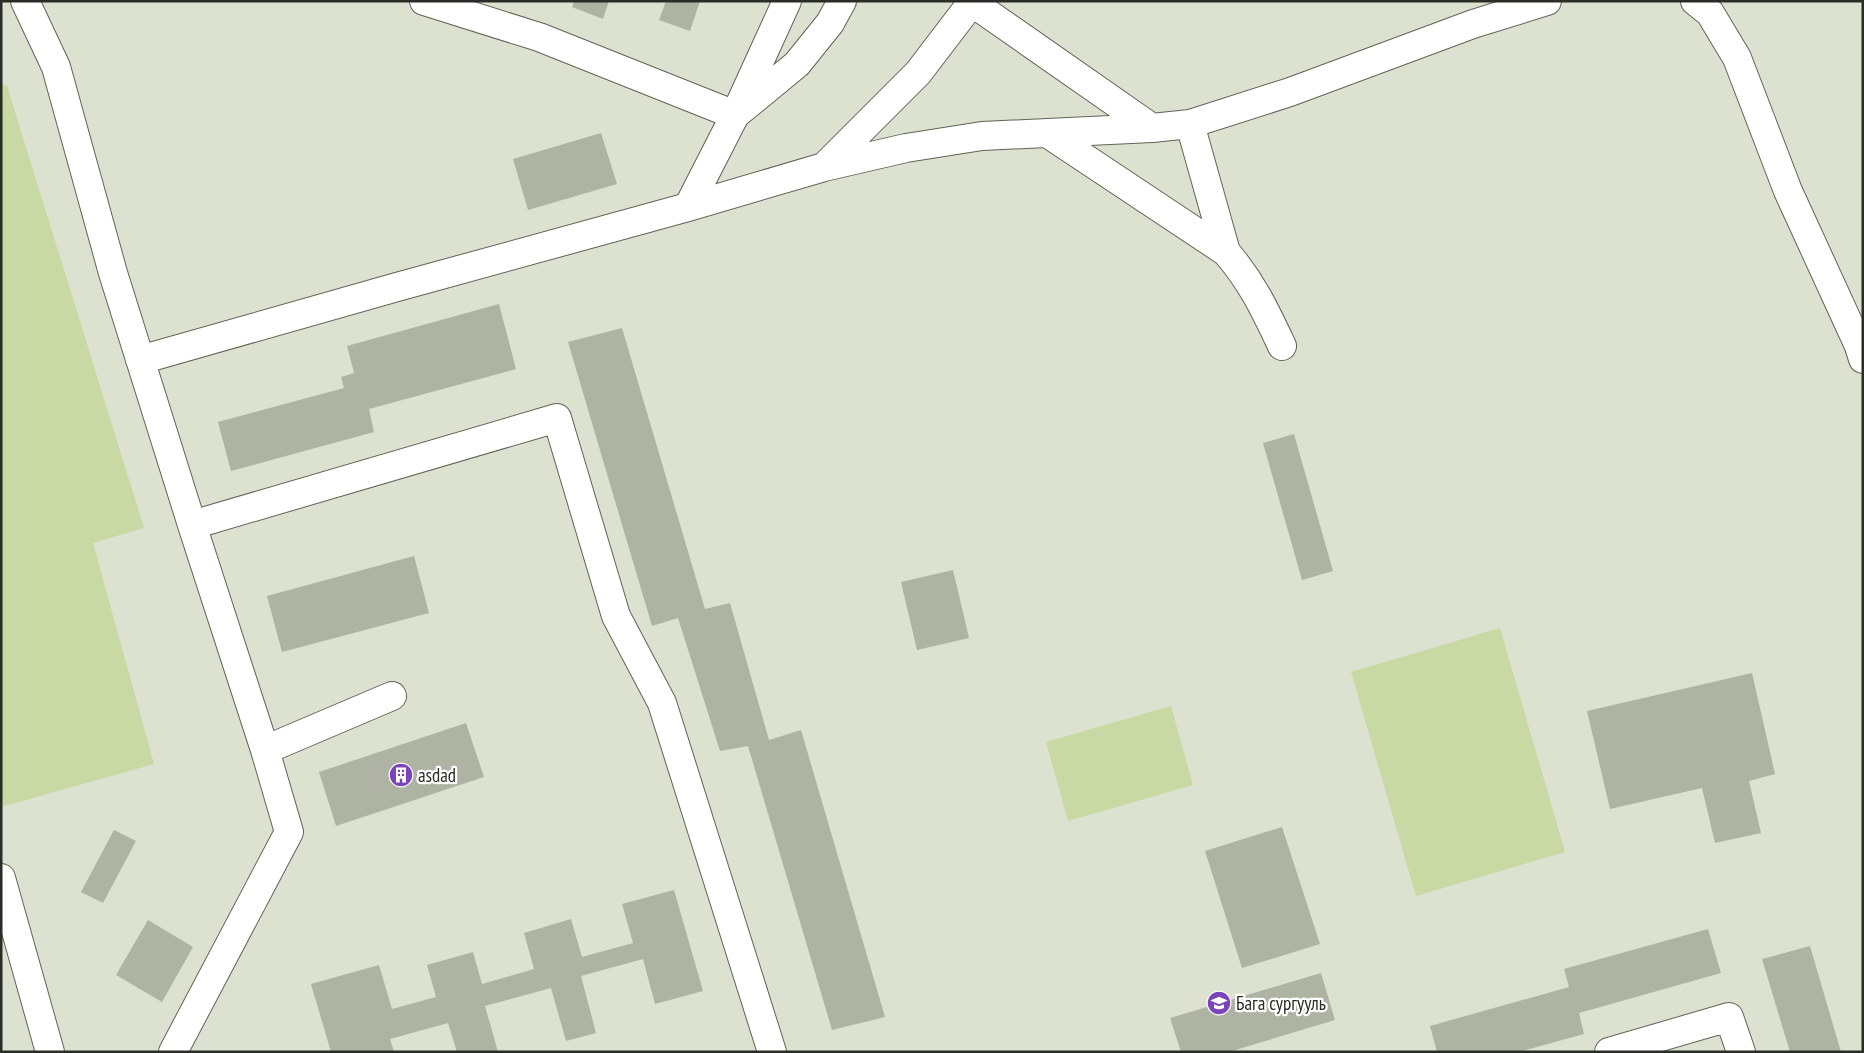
<svg xmlns="http://www.w3.org/2000/svg" width="1864" height="1053" font-family="'PT Sans Narrow',sans-serif">
<style>
.green{fill:#c9d9a3}
.building{fill:#aeb3a3}
.lines{fill:none;stroke-linecap:round;stroke-linejoin:round}
.minor-casing{stroke:#606456;stroke-width:30}
.minor{stroke:#fff;stroke-width:28}
.labels{text-anchor:middle;dominant-baseline:central;stroke-width:4.5;stroke-linejoin:round;paint-order:stroke}
.poi-label{font-size:19px;fill:#2a2c26;stroke:#fff;text-anchor:start}
</style>
<rect width="100%" height="100%" fill="#dce1d0"/>
<path class="green" d="M1 84 7 86 144 528 93 543 154 764 1 807Z
M1500 628 1565 852 1416 896 1351 672Z
M1171 706 1193 785 1068 821 1046 742Z"/>
<path class="building" d="M574 1H609L603 19 572 7Z
M666 1H700L690 31 659 20Z
M601 133 617 184 528 210 513 159Z
M499 304 516 369 369 409 374 432 231 471 218 422 344 388 341 377 354 373 347 346Z
M622 328 705 609 730 603 769 740 801 730 885 1017 832 1030 748 746 720 751 678 618 652 626 568 342Z
M1294 434 1333 571 1302 580 1263 443Z
M414 556 429 613 282 652 267 596Z
M953 570 969 638 917 650 901 582Z
M1752 673 1775 774 1749 781 1761 833 1715 843 1702 788 1610 809 1587 711Z
M466 723 484 777 336 826 319 772Z
M1282 827 1320 944 1242 968 1205 851Z
M114 830 136 841 103 903 81 892Z
M674 890 703 991 655 1004 643 959 581 976 596 1033 566 1041 551 988 485 1006 498 1052H457L448 1023 390 1039 394 1052H331L311 984 379 965 392 1009 436 997 427 965 473 952 482 984 534 969 524 933 571 919 582 957 633 943 622 904Z
M148 920 193 947 162 1002 116 975Z
M1708 929 1721 973 1579 1013 1584 1034 1519 1052H1437L1430 1026 1569 987 1564 969Z
M1810 946 1841 1052H1790L1762 959Z
M1321 973 1335 1020 1229 1052H1181L1170 1018Z"/>
<g class="lines">
<g class="minor-casing">
<path id="minor" d="M25 1 56 67 113 273 192 525 265 750 289 832 173 1052
M424 1 539 37 735 115 797 64 830 23 842 1
M970 1 1152 128
M1695 1 1710 13 1737 58 1788 191 1859 346 1863 359
M1190 124 1226 252
M1047 133 1226 252C1252 282 1265 310 1282 346
M824 167 918 73 973 1
M688 207 735 115 787 1
M140 360 397 287 688 207 824 167 906 148 982 136 1152 128 1190 124 1290 92 1473 24 1547 1
M192 525 557 418 616 616 662 703 772 1052
M265 750 392 696
M1 878 50 1052
M1609 1052 1729 1017 1741 1052"/>
</g>
<use href="#minor" class="minor"/>
</g>
<defs>
<g id="building-disc" transform="scale(1.25)"><circle r="9.5" fill="#7a44bb" stroke="#fff"/><path d="M-4-6H4V6H1V3H-1V6H-4ZM-2.5-4.3h1.7v1.8h-1.7ZM.8-4.3h1.7v1.8H.8ZM-2.5-1h1.7V.8h-1.7ZM.8-1h1.7V.8H.8Z" fill="#fff"/></g>
<g id="school-disc" transform="scale(1.25)"><circle r="9.5" fill="#7a44bb" stroke="#fff"/><path d="M0-5L7-2L0 1L-7-2ZM-4 1L0 2.5L4 1V4Q0 6-4 4Z" fill="#fff"/></g>
</defs>
<g fill-rule="evenodd">
<use href="#building-disc" x="401" y="775"/>
<use href="#school-disc" x="1219" y="1003"/>
</g>
<g class="labels">
<g class="poi-label">
<text x="418" y="775">asdad</text>
<text x="1236" y="1003">Бага сургууль</text>
</g>
</g>
<rect width="1864" height="1053" fill="none" stroke="#2a2c26" stroke-width="5"/>
</svg>
